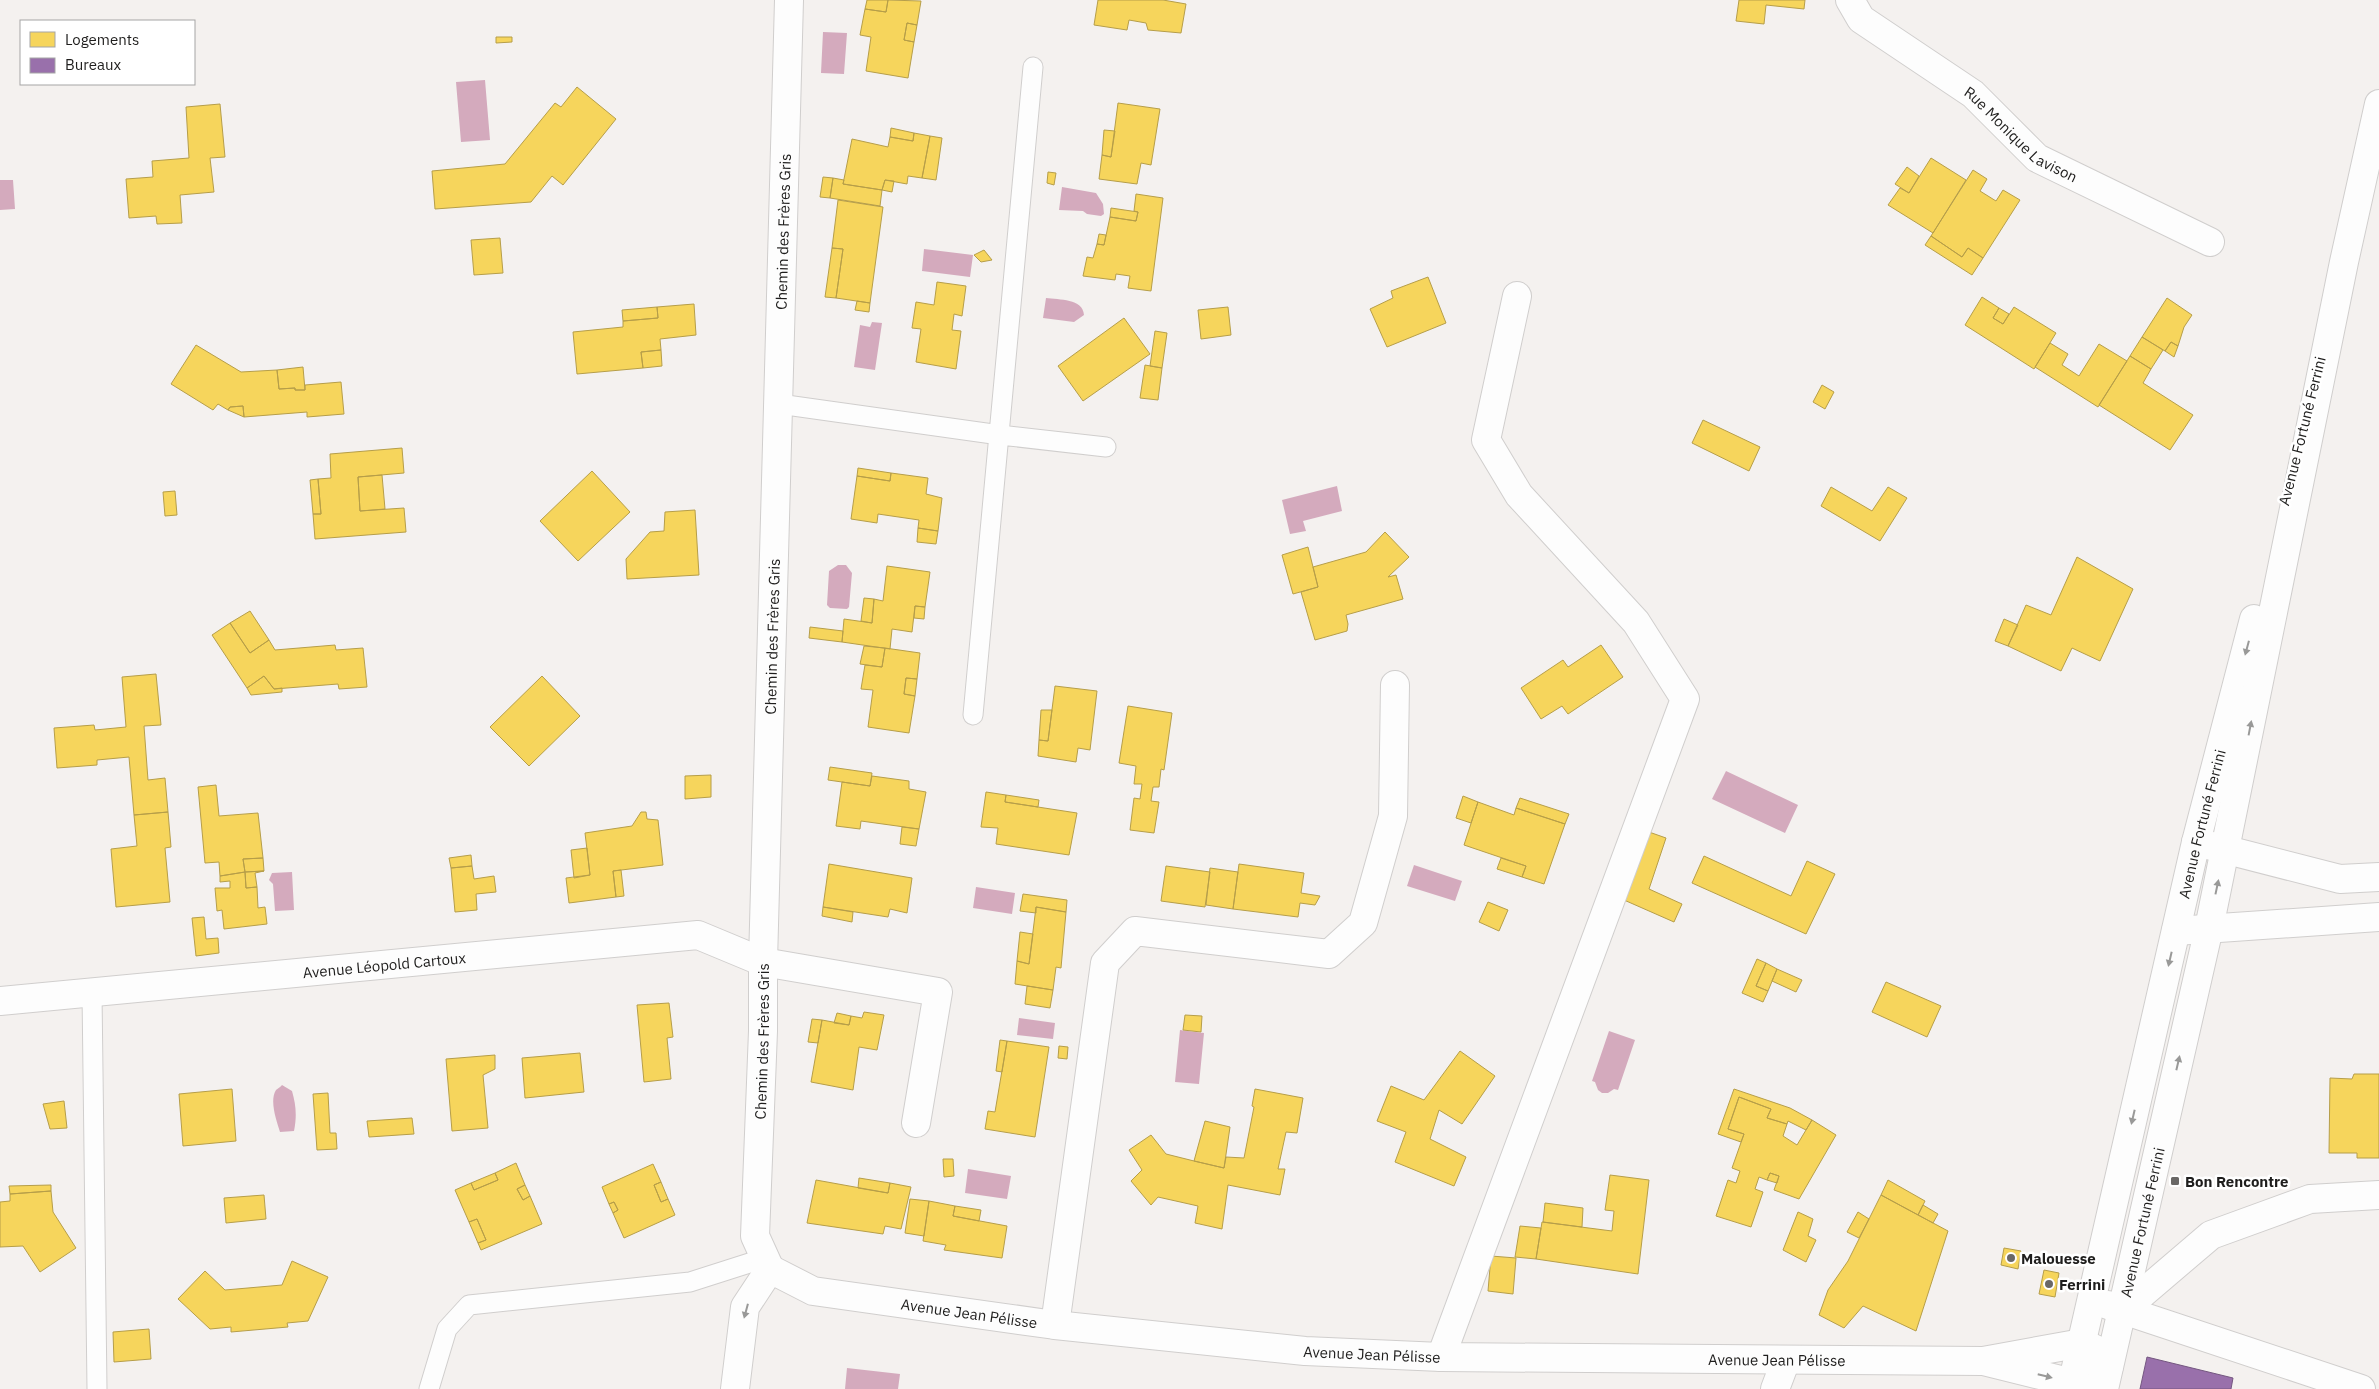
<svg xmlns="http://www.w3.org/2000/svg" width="2379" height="1389" font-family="'IBM Plex Sans',sans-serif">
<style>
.water{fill:#d4aabd}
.homes{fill:#f6d55c;stroke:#b69e49}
.offices{fill:#9970ab;stroke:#745780}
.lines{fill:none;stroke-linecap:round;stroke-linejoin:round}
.lane-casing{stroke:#d0cecd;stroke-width:21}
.street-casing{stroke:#d0cecd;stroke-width:30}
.secondary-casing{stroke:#d0cecd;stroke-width:30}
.lane{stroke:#fdfdfd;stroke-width:19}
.street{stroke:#fdfdfd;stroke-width:28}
.secondary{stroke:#fdfdfd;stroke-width:28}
.oneway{fill:#999998}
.poi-dot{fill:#6a6866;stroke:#fff;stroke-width:2}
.labels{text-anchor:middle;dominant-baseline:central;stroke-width:5;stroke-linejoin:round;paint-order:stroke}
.street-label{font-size:15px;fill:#1f1e1d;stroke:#fff}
.poi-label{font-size:15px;font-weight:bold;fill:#1f1e1d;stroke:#fff;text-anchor:start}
</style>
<rect width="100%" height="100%" fill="#f4f1ef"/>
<path class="water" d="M823 32 847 33 844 74 821 73Z
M485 80 490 140 461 142 456 82Z
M0 180H13L15 209 0 210Z
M1062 187 1096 193 1103 204 1104 214 1101 216 1087 214 1083 211 1059 210Z
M924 249 973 255 970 277 922 271Z
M1046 298C1059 300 1083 298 1084 315L1074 322 1043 318Z
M872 322 882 323 875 370 854 367 860 325 870 327Z
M1337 486 1342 511 1303 521 1306 531 1290 534 1282 500Z
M838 565H846L852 573 849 607 847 609 830 608 827 605 829 571Z
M1726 771 1798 805 1785 833 1712 799Z
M1414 865 1462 881 1455 901 1407 886Z
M292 872 294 910 275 911 273 884 269 880 272 873Z
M976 887 1015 893 1012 914 973 908Z
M1019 1018 1055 1023 1053 1039 1017 1035Z
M1180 1030 1204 1033 1199 1084 1175 1082Z
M1609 1031 1635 1040 1618 1090 1614 1089 1608 1093H1602L1598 1090 1595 1082 1592 1081Z
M282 1085 292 1091C296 1105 297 1116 294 1131L280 1132C277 1122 269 1101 276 1090 278 1088 281 1087 282 1085Z
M968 1169 1011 1176 1007 1199 965 1193Z
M847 1368 900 1374 898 1389H845Z"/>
<path class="homes" d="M867 0H888L886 12 865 9Z
M888 0 921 1 917 25 907 23 904 40 914 42 908 78 866 71 871 37 860 35 865 9 886 12Z
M1098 0H1163L1186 4 1181 33 1148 30 1146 23 1129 20 1127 30 1094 25Z
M1739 0H1805L1804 9 1766 5 1764 24 1736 21Z
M907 23 917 25 914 42 904 40Z
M496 37H512V42L496 43Z
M577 87 616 119 563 185 552 176 531 202 435 209 432 171 505 164 555 103 561 107Z
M1118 103 1160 109 1151 165 1141 163 1137 184 1099 179 1102 155 1111 157Z
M220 104 225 157 210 158 214 192 180 195 182 223 157 224 156 216 129 218 126 179 153 177 152 161 189 158 186 107Z
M891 128 914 133 913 141 890 137Z
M1104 130 1115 131 1111 157 1102 155Z
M914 133 930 136 922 178 908 176 907 184 885 180 882 190 843 184 852 139 888 147 890 137 913 141Z
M930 136 942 138 936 180 922 178Z
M1931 158 1966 180 1933 233 1888 205 1900 188 1909 193Z
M1907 167 1919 176 1909 193 1895 184Z
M1973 170 1987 179 1980 191 1996 201 2003 190 2020 200 1983 258 1968 248 1962 257 1931 236Z
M1048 172 1056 173 1054 185 1047 183Z
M823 177 833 178 830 198 820 197Z
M833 178 844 180 843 184 882 190 880 206 830 198Z
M885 180 894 181 892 192 882 190Z
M1136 194 1163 198 1151 291 1128 288 1130 276 1116 274 1115 280 1083 276 1087 257 1093 258 1097 244 1104 245 1110 217 1136 221 1138 212 1134 211Z
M838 200 883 207 870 303 836 298 843 249 832 248Z
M1111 208 1138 212 1136 221 1110 217Z
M1099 234 1106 235 1104 245 1097 244Z
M1931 236 1962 257 1968 248 1983 258 1972 275 1925 245Z
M500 238 503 273 474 275 471 240Z
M832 248 843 249 836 298 825 297Z
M984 250 992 260 981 262 974 255Z
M1428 277 1446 323 1387 347 1370 309 1393 298 1391 291Z
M937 282 966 286 962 316 954 314 952 330 961 331 956 369 916 362 921 329 912 328 916 302 934 305Z
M1982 297 1999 308 1993 318 2003 324 2014 307 2056 333 2034 369 1965 325Z
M2167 298 2192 315 2184 327 2178 346 2171 342 2165 351 2142 337Z
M857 301 870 303 869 312 855 310Z
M694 304 696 335 660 339 661 350 641 352 643 368 577 374 573 332 623 327V321L658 318 657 307Z
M657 307 658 318 623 321 622 310Z
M1228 307 1231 335 1201 339 1198 310Z
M1999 308 2009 314 2003 324 1993 318Z
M1124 318 1150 354 1083 401 1058 366Z
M1155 331 1167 333 1162 368 1150 366Z
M2142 337 2163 350 2151 369 2130 356Z
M2171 342 2178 346 2174 357 2165 351Z
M2050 343 2068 354 2062 365 2079 376 2099 344 2127 361 2098 407 2035 367Z
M196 345 241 372 277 370 279 389 295 388V390H305V385L341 382 344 414 307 417V412L244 417 243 406 230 407 228 410 218 404 213 410 171 384Z
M661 350 662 366 643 368 641 352Z
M2130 356 2151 369 2143 383 2193 415 2170 450 2099 405Z
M1145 365 1162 368 1158 400 1140 398Z
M303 367 305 390H295V388L279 389 277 370Z
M1822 385 1834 392 1825 409 1813 402Z
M243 406 244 417 228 410 230 407Z
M1703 420 1760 447 1749 471 1692 443Z
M402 448 404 473 358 477 360 511 404 508 406 532 315 539 313 514H321L318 479 331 478 330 454Z
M858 468 891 473 890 481 857 476Z
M592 471 630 512 578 561 540 521Z
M891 473 928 478 926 494 942 498 938 531 918 528 919 520 878 514 877 523 851 519 857 476 890 481Z
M382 475 385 509 360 511 358 477Z
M318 479 321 514H313L310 480Z
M1831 487 1872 511 1888 487 1907 498 1880 541 1821 506Z
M175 491 177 515 165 516 163 492Z
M695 510 699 575 627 579 626 559 650 532 664 531 665 512Z
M918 528 938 531 936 544 917 542Z
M1385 532 1409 557 1388 577 1396 575 1403 599 1346 615 1348 624 1347 631 1315 640 1301 592 1318 587 1313 567 1366 552Z
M1308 547 1318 587 1293 594 1282 555Z
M2077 557 2133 589 2100 661 2072 648 2061 671 2008 646 2026 605 2051 615Z
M887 566 930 572 925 607 915 606 912 632 892 629 890 649 842 642 844 619 872 623 874 599 883 601Z
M864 598 874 599 872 623 861 621Z
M915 606 925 607 924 619 914 618Z
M250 611 269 640 250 653 230 623Z
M2004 619 2018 625 2008 646 1995 641Z
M230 623 250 653 269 640 275 650 335 645 336 650 363 648 367 687 339 689 338 684 274 689 264 676 247 688 212 635Z
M810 627 843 631 842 642 809 638Z
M1601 645 1623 677 1568 714 1562 706 1541 719 1521 688 1563 660 1568 667Z
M864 646 885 648 882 667 860 664Z
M885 648 920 653 917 679 906 678 904 694 915 696 909 733 868 727 873 690 861 689 865 665 882 667Z
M156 674 161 725 144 726 148 780 165 778 168 812 134 815 129 757 97 760V765L57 768 54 728 94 725 95 730 126 727 122 677Z
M264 676 274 689 282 688V692L251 695 247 688Z
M542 676 580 716 529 766 490 727Z
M906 678 917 679 915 696 904 694Z
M1055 686 1097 691 1090 750 1078 748 1076 762 1038 756 1039 740 1048 741Z
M1128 706 1172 713 1164 770 1161 769 1159 787H1153L1151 801 1159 802 1154 833 1130 830 1134 798 1140 799 1142 784H1134L1136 766 1119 763Z
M1041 710H1052L1048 741 1039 740Z
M830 767 872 773 870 786 828 780Z
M711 775V797L685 799V776Z
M872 776 909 781V789L926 792 919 829 861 821 860 829 836 826 842 782 870 786Z
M216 785 219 816 258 813 263 858 243 859 245 872 220 876 219 862 205 863 198 787Z
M986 792 1006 795 1005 802 1077 813 1069 855 996 844 998 828 981 827Z
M1006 795 1039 800 1038 807 1005 802Z
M1463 796 1478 802 1471 823 1456 818Z
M1520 798 1569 814 1565 824 1516 808Z
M1478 802 1514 815 1516 808 1565 824 1544 884 1522 877 1526 866 1464 845Z
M168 812 171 847 165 848 170 902 116 907 111 849 137 846 134 815Z
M641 812H646L647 819 658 820 663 865 613 871 616 897 569 903 566 878 590 875 585 833 632 826Z
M902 827 919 829 916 846 900 844Z
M1649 832 1666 838 1649 889 1682 904 1674 922 1624 900Z
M587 848 590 875 574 878 571 850Z
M471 855 472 866 451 868 449 858Z
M1704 856 1791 896 1807 861 1835 874 1806 934 1692 883Z
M263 858 264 871 245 872 243 859Z
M1501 858 1526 866 1522 877 1497 869Z
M829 864 912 878 907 913 890 909 888 917 823 907Z
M1239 864 1304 873 1301 893 1320 896 1315 905 1300 903 1298 917 1233 909Z
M472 866 474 879 494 876 496 892 476 894 477 910 455 912 451 868Z
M1166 866 1210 872 1205 907 1161 901Z
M1210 868 1238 872 1233 909 1206 905Z
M621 870 624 896 616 897 613 871Z
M264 871 255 873 257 887 246 888 245 872Z
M245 872 246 888 257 887 258 908 265 907 267 924 224 929 222 910 217 911 215 888H230V881L220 882V876Z
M1023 894 1067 900 1066 912 1036 907V913L1020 911Z
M1488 902 1508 910 1499 931 1479 922Z
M823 907 853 912 852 922 822 916Z
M1036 907 1066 912 1061 968 1056 967 1053 990 1015 984 1017 961 1029 964Z
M204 917 206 939 218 938 219 953 196 956 192 918Z
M1020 932 1033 934 1029 964 1017 961Z
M1757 959 1766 963 1756 986 1768 991 1763 1002 1742 993Z
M1766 963 1777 969 1768 991 1756 986Z
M1777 969 1802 980 1796 992 1772 981Z
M1886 982 1941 1006 1927 1037 1872 1012Z
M1027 986 1053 990 1050 1008 1025 1004Z
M669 1003 673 1037 667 1038 671 1079 644 1082 637 1005Z
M864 1012 884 1015 877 1050 859 1047 853 1090 811 1082 822 1020 849 1025 851 1016 862 1018Z
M837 1013 851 1016 849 1025 834 1023Z
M1185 1015 1202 1016 1201 1032 1183 1030Z
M812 1019 822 1020 818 1043 808 1042Z
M1000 1040 1007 1041 1002 1072 996 1071Z
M1007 1041 1049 1047 1035 1137 985 1129 988 1111 995 1112Z
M1059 1046 1068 1047 1067 1059 1058 1058Z
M1460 1051 1495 1076 1462 1124 1439 1110 1430 1139 1466 1157 1454 1186 1395 1162 1406 1132 1377 1121 1391 1086 1424 1100Z
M580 1053 584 1092 525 1098 522 1058Z
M495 1055V1069L483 1075 488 1128 452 1131 446 1059Z
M2354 1074H2379V1158H2357V1153H2329L2330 1078 2352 1079Z
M232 1089 236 1141 183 1146 179 1094Z
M1255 1089 1303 1098 1297 1133 1286 1132 1278 1169H1285L1280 1195 1228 1185 1222 1229 1195 1223 1198 1206 1158 1197 1151 1205 1131 1181 1142 1170 1129 1150 1151 1135 1166 1154 1194 1161 1224 1168 1226 1157 1244 1158 1254 1107 1252 1106Z
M1734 1089 1790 1108 1812 1120 1806 1130 1788 1121 1787 1124 1767 1118 1771 1109 1739 1097 1728 1129 1744 1134 1741 1142 1718 1134Z
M328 1093 330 1133H336L337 1149 317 1150 313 1094Z
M1739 1097 1771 1109 1767 1118 1787 1124 1783 1136 1797 1145 1812 1120 1836 1135 1799 1199 1774 1190 1779 1176 1770 1173 1767 1180 1759 1177 1755 1189 1763 1192 1751 1227 1716 1216 1728 1180 1736 1183 1740 1171 1732 1168 1744 1134 1728 1129Z
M64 1101 67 1128 50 1129 43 1104Z
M412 1118 414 1134 369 1137 367 1121Z
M1205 1121 1230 1127 1224 1168 1194 1161Z
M943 1159H953L954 1176 944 1177Z
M516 1163 525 1185 517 1189 523 1200 530 1196 542 1224 481 1250 478 1243 486 1240 477 1219 469 1222 455 1190 471 1183 474 1190 498 1180 495 1173Z
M653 1164 661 1182 654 1185 661 1202 668 1199 675 1215 624 1238 613 1213 618 1210 614 1202 609 1204 602 1187Z
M495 1173 498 1180 474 1190 471 1183Z
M1770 1173 1779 1176 1777 1183 1767 1180Z
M1610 1175 1649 1180 1638 1274 1536 1259 1542 1222 1612 1231 1614 1211 1605 1210Z
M859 1178 890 1183 888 1193 858 1188Z
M816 1180 888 1193 890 1183 911 1187 901 1229 885 1226 883 1234 807 1223Z
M1888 1180 1925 1201 1918 1215 1881 1195Z
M661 1182 668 1199 661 1202 654 1185Z
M51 1185V1191L10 1194 9 1186Z
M525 1185 530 1196 523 1200 517 1189Z
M51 1191 53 1212 76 1248 40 1272 23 1246 0 1247V1202L10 1201V1194Z
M264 1195 266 1219 226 1223 224 1198Z
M1881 1195 1948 1231 1916 1331 1863 1306 1844 1328 1819 1315 1828 1290 1848 1261Z
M910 1199 929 1201 924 1236 905 1233Z
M929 1201 955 1206 953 1216 1007 1226 1002 1258 944 1250 946 1245 923 1241Z
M614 1202 618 1210 613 1213 609 1204Z
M1545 1203 1583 1208 1582 1227 1543 1222Z
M1923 1205 1938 1214 1933 1223 1918 1215Z
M955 1206 981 1210 979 1221 953 1216Z
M1798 1212 1813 1219 1808 1236 1816 1240 1806 1262 1783 1250Z
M1858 1212 1869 1219 1859 1238 1847 1232Z
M477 1219 486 1240 478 1243 469 1222Z
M1520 1226 1541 1228 1536 1259 1515 1257Z
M2004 1248 2021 1251 2018 1269 2001 1265Z
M1491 1256 1516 1258 1513 1294 1488 1291Z
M292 1261 328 1277 308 1321 287 1323 288 1327 231 1332V1327L210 1329 178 1299 205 1271 225 1290 282 1285Z
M2044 1270 2059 1273 2055 1297 2039 1294Z
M149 1329 151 1359 114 1362 113 1332Z"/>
<path class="offices" d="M2147 1357 2233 1378 2231 1389H2140Z"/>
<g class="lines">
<g class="lane-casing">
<path id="lane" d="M779 404 1000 435 1106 447
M973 715 1033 67
M92 993 97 1389
M429 1389 447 1329 469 1305 690 1282 765 1258"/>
</g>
<g class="street-casing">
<g id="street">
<path id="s1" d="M1850 0 1861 19 1973 94 2037 158 2210 242"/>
<path d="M2196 842 2340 879 2379 877"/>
<path d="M2176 931 2379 917"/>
<path id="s2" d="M0 1001 698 935 763 962 938 992 916 1123"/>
<path id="s3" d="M770 1269 813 1291 1055 1325 1305 1351 1441 1357 1983 1361 2082 1343 2097 1350 2109 1366 2090 1379 2073 1383 1983 1361"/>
<path id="s4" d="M770 1269 755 1236 763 1031V962L789 0"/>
<path d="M2108 1305 2361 1389"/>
<path d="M2123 1310 2211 1235 2310 1199 2379 1195"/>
<path d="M1055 1325 1105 963 1135 931 1329 954 1363 923 1393 816 1395 685"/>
<path d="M1441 1357 1685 699 1636 622 1519 495 1486 440 1517 296"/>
<path d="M735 1389 745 1307 770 1269"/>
<path d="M1775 1389 1786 1360"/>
</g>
</g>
<g class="secondary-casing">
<g id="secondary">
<path id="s5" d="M2071 1389 2196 842 2254 619"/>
<path id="s6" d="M2104 1389 2209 928 2344 262 2379 104"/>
</g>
</g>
<use href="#lane" class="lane"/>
<use href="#street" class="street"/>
<use href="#secondary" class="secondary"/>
</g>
<defs><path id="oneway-solid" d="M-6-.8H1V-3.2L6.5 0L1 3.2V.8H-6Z" transform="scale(1.25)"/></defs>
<g class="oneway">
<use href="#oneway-solid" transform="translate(2247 648) rotate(105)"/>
<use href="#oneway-solid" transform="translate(2250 728) rotate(-79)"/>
<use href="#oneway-solid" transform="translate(2217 887) rotate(-78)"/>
<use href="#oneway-solid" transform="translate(2170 959) rotate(103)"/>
<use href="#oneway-solid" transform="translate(2178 1063) rotate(-77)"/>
<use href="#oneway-solid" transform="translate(2133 1117) rotate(103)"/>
<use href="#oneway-solid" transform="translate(746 1311) rotate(105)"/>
<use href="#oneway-solid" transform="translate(2045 1376) rotate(14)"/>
</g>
<g class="poi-dot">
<rect x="2170" y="1176" width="10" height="10" rx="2.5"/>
<circle cx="2011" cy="1258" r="5"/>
<circle cx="2049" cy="1284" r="5"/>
</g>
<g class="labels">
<g class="street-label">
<text stroke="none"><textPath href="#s1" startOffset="220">Rue Monique Lavison</textPath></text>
<text stroke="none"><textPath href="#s4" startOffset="1041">Chemin des Frères Gris</textPath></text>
<text transform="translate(2302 431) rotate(-76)">Avenue Fortuné Ferrini</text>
<text stroke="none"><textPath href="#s4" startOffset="636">Chemin des Frères Gris</textPath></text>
<text stroke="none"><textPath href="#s5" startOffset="580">Avenue Fortuné Ferrini</textPath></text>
<text stroke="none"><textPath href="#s2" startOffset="386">Avenue Léopold Cartoux</textPath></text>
<text stroke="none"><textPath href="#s4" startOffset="231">Chemin des Frères Gris</textPath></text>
<text stroke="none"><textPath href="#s6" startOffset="171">Avenue Fortuné Ferrini</textPath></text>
<text stroke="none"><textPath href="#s3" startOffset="206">Avenue Jean Pélisse</textPath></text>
<text stroke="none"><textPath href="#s3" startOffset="611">Avenue Jean Pélisse</textPath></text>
<text stroke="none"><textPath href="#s3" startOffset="1016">Avenue Jean Pélisse</textPath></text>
</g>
<g class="poi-label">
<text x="2185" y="1181">Bon Rencontre</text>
<text x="2021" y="1258">Malouesse</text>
<text x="2059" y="1284">Ferrini</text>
</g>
</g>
<rect x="20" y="20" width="175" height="65" fill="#ffffff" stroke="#a5a5a5"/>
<rect x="30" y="32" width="25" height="15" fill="#f6d55c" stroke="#a5a5a5"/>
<text x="65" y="45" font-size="15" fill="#1f1e1d">Logements</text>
<rect x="30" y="58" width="25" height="15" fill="#9970ab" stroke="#a5a5a5"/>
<text x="65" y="70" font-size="15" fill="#1f1e1d">Bureaux</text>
</svg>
